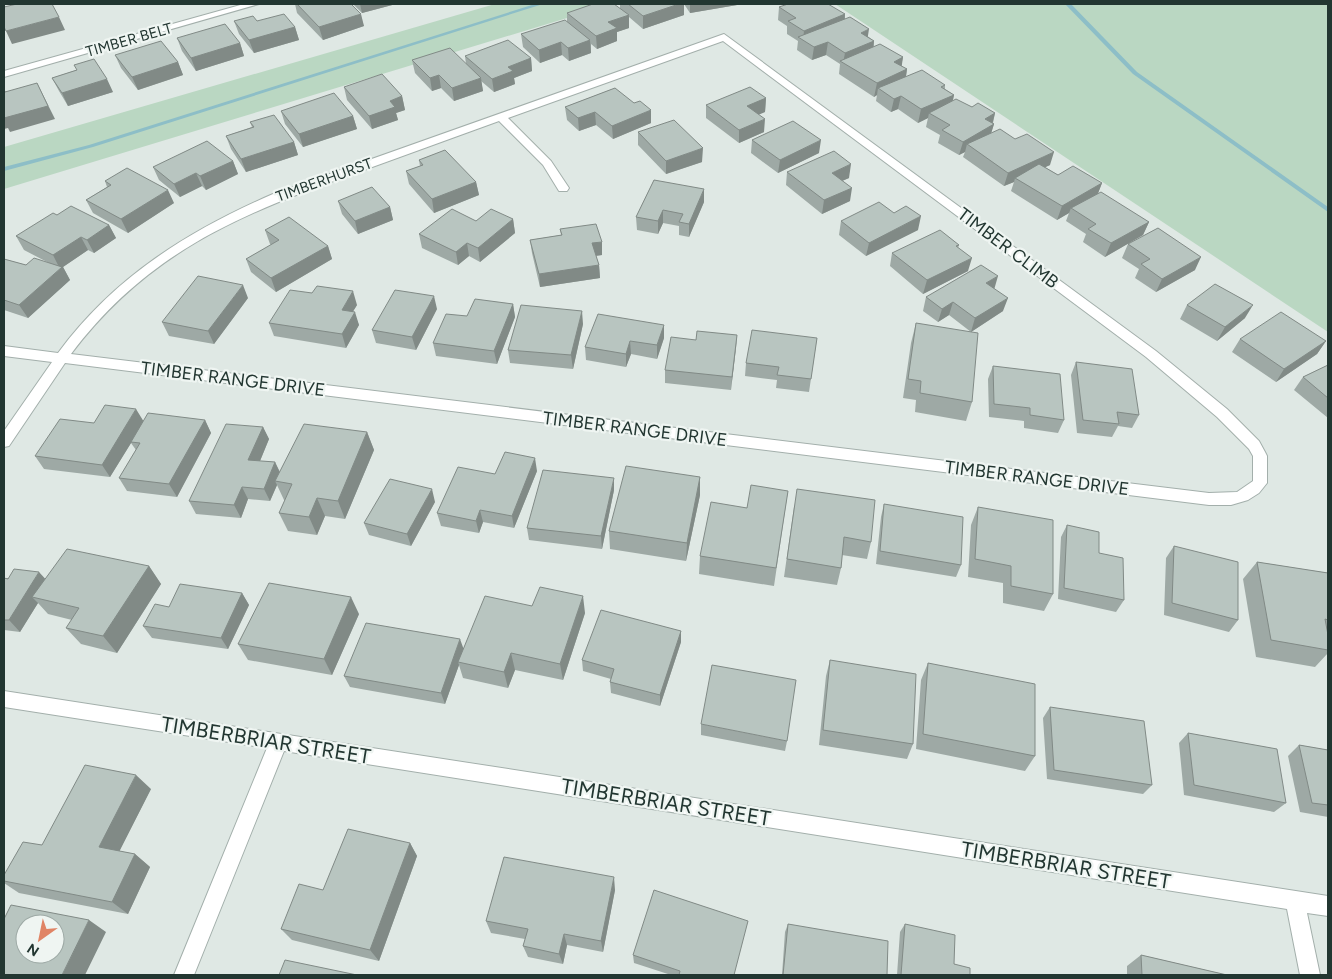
<svg xmlns="http://www.w3.org/2000/svg" width="1332" height="979" font-family="Figtree,sans-serif">
<style>
.green{fill:#bad7c2}
.lines{fill:none;stroke-linecap:round;stroke-linejoin:round}
.stream{fill:#8dbec7;fill-rule:evenodd}
.street-casing{stroke:#a3afab;stroke-width:2}
.street{fill:#fff;fill-rule:evenodd}
.wall{fill:#9ea9a5}
.shaded-wall{fill:#818a86}
.building{fill:#b8c5c0;stroke:#818a86;fill-rule:evenodd}
.labels{text-anchor:middle;dominant-baseline:central;stroke-width:4.5;stroke-linejoin:round;paint-order:stroke}
.far-street-label{font-size:15px;fill:#223631;stroke:#eff5f2}
.street-label{font-size:18px;fill:#223631;stroke:#eff5f2}
.near-street-label{font-size:21px;fill:#223631;stroke:#eff5f2}
</style>
<rect width="100%" height="100%" fill="#dfe8e4"/>
<path class="green" d="M495 4H613L4 189V147Z
M835 4H1328V332Z"/>
<g class="lines">
<path class="stream" d="M535 4H543L93 147 4 171V167L89 145Z
M1065 4H1071L1137 72 1328 207V212L1133 74Z"/>
<g class="street-casing">
<path id="street" d="M244 4H259L4 77V71Z
M724 34 1156 351 1227 409 1259 441 1265 452 1267 456V483L1259 493 1248 500 1231 505H1209L65 363 9 446 4 447V431L52 362 4 356V346L58 353C114 277 188 231 273 194ZM723 41 1146 357 1217 417 1249 449 1253 456V481L1237 492 1209 493 71 354C147 253 238 215 353 174 402 156 450 139 499 121L543 165 559 191H567L569 188 551 161 508 118Z
M4 691 1328 896V916L1307 913 1320 975H1300L1287 909 284 751 194 975H174L267 748 4 707Z"/>
</g>
<use href="#street" class="street"/>
</g>
<path class="wall" d="M295 4H351L364 26 323 40 297 13Z
M353 4H396L362 13Z
M620 4H743L690 13 684 4V15L643 29 629 17V28L617 32V41L597 49 591 44V53L569 61 562 55 540 63 523 47 521 34 567 21V13L620 8Z
M779 7 845 14V19L874 41V46L903 57 901 66 907 69 906 77 945 85V89L954 95 953 100 972 107 995 113 993 123 994 124 991 133 1050 165 1045 167 1058 175 1102 183 1098 193 1149 222 1143 235 1105 257 1083 242 1086 234 1066 221 1069 213 1057 220 1011 191 1014 182 1004 186 963 157 965 152 959 155 938 143 940 135 926 127 928 118 918 123 898 109 891 112 876 101 877 95 874 97 839 74 840 64 826 55 812 60 797 50 798 41 787 34V26L778 20Z
M234 21 295 27 299 40 254 53 239 34Z
M177 38 240 43 244 56 196 71 182 51Z
M115 55 178 62 183 75 138 90 121 68Z
M465 56 531 58 532 71 514 78 515 84 494 92 481 81 483 91 454 101 441 88 432 91 415 73 412 60 466 64Z
M76 70 113 92 68 106 59 91 52 78Z
M344 87 402 96 405 110 396 113 398 120 372 129 347 100Z
M615 88 651 123 613 139 596 125 579 131 567 120 565 107Z
M766 98 765 112 758 114 764 132 739 143 706 118V105Z
M281 111 353 116 357 129 303 147 285 124Z
M250 122 294 142 298 155 246 172 231 149 226 136 252 127Z
M638 132 702 162 666 174 638 145Z
M752 140 819 153 778 173 751 153Z
M419 160 476 182 479 195 434 213 409 184 406 171 420 166Z
M233 161 238 174 206 190 202 186 180 197 159 180 153 167Z
M787 172 849 178 842 181 850 201 822 214 786 185Z
M654 180 704 202 689 237 679 235V226L663 223 658 234 637 230 636 217Z
M105 181 174 203 128 233 93 213 86 200 107 187Z
M338 201 390 207 393 220 358 234 342 214Z
M57 215 109 225 116 238 94 253 88 250 63 267 70 280 28 318 4 310V259L26 265 49 263 24 250 16 236Z
M513 219 515 233 480 262 469 256 458 265 422 248 419 234 476 221Z
M841 221 918 230 866 256 839 235Z
M560 229 602 242V255L596 256 599 265 600 278 540 287 532 253 530 240 561 235Z
M265 230 328 246 332 259 276 292 251 272 246 259 271 245 270 244Z
M1128 244 1195 270 1156 292 1135 278 1139 269 1122 258Z
M959 245 958 248 968 271 923 294 890 266 892 253Z
M994 288 1003 311 971 332 949 315 938 322 923 311 926 297Z
M248 298 214 344 169 336 162 322Z
M513 304 515 317 497 364 436 356 433 343 467 316Z
M357 305 353 311 359 325 346 348 274 336 269 323Z
M1187 305 1245 318 1217 341 1180 319Z
M437 309 416 350 376 343 372 330Z
M916 323 972 402 966 421 915 412 916 400 903 398 911 343Z
M583 324 573 369 510 363 508 350Z
M664 325V338L657 359 631 354 626 367 586 360 585 347Z
M737 335 731 390 665 383V370L696 340Z
M817 338 809 392 776 388 777 380 745 376 746 363Z
M1240 339 1326 341 1317 354 1276 382 1232 352Z
M1076 362 1139 415 1132 428 1118 426 1112 437 1077 433 1071 375Z
M1328 365V418L1294 390 1303 377Z
M993 366 1064 420 1058 433 1024 428V421L989 417 988 379Z
M205 420 211 433 177 497 127 491 119 478 136 450 131 443 110 477 44 469 35 456 94 423Z
M263 427 269 439 260 461 275 462 280 472 367 432 374 450 345 519 325 516 317 535 288 531 279 513 285 500H284L277 485 270 501 248 499 241 518 196 514 189 501Z
M537 471 514 528 483 522 479 533 441 526 437 513 495 474Z
M700 477V495L686 561 610 549 609 531Z
M614 490 602 549 529 540 527 528Z
M788 491 774 586 699 574 700 556 747 508Z
M435 502 411 546 369 535 364 523Z
M884 504 961 565 956 577 876 564 881 517Z
M794 507 871 542 867 559 842 555 841 568 837 585 784 577Z
M978 507 1053 594 1044 611 1003 603V583L968 577 971 525Z
M1067 525 1099 553 1124 600 1116 612 1058 599 1061 537Z
M1174 546 1238 620 1229 632 1164 615 1166 558Z
M1257 562 1328 573V653L1315 667 1256 657 1243 579Z
M149 566 161 584 117 653 81 644 66 628 72 620 48 614 38 603 20 632 4 630V578L45 579Z
M242 593 249 605 228 649 152 638 143 626Z
M532 606 585 613 563 680 515 670 508 688 463 678 459 665 445 704 350 687 344 676 463 649Z
M359 614 332 675 248 660 238 644Z
M681 631V642L660 706 611 693 610 682 611 679 583 671 582 660Z
M830 660 913 744 907 759 819 745 826 676Z
M928 663 1035 756 1025 771 916 749 921 680Z
M1050 707 1152 785 1143 794 1047 779 1043 718Z
M701 724 787 741 785 751 701 735Z
M1188 733 1286 803 1274 812 1184 795 1179 743Z
M1299 745 1328 750V817L1300 812 1288 756Z
M151 789 119 851 135 854 150 867 128 914 19 893 4 883V875L42 845Z
M410 843 417 856 379 961 292 940 281 929 323 890Z
M615 890 603 952 567 945 563 964 528 957 523 946 525 939 491 933 486 921Z
M788 924 887 975H782L785 932Z
M905 924 954 964 970 975H897L900 932Z
M633 955 735 975H671L634 963Z
M1141 955 1227 975H1127V966Z"/>
<path class="shaded-wall" d="M360 4H396L362 13Z
M679 4H684V15L643 29V16Z
M690 4H743L690 13Z
M361 14 364 26 323 40 319 27Z
M845 14 844 27 803 40 804 31Z
M629 15V28L617 32V41L597 49 596 36 608 22Z
M59 17 65 30 12 44 6 31Z
M295 27 299 40 254 53 249 40Z
M869 29 867 42 861 33Z
M590 40 591 53 569 61 568 48Z
M874 41 872 54 843 63 845 53Z
M561 42 562 55 540 63 539 50Z
M828 42 826 55 812 60 814 47Z
M240 43 244 56 196 71 191 58Z
M903 57 901 71 894 62Z
M531 58 532 71 514 78 515 84 494 92 492 79 508 67Z
M178 62 183 75 138 90 132 77Z
M907 69 905 82 878 88 877 95 874 97 877 83Z
M439 75 441 88 432 91 430 78Z
M481 78 483 91 454 101 452 88Z
M107 79 113 92 68 106 62 93Z
M37 83 55 119 10 132 8 128 4 129V118Z
M954 95 951 108 929 113 928 118 918 123 921 109Z
M402 96 405 110 396 113 398 120 372 129 369 116 390 101Z
M901 96 898 109 891 112 894 99Z
M766 98 765 112 746 120 747 106Z
M651 110V123L613 139 612 126Z
M595 112 596 125 579 131 578 118Z
M995 113 992 125 994 124 990 137 967 144 965 152 959 155 963 142 985 119Z
M353 116 357 129 303 147 299 134Z
M765 119 764 132 739 143V130Z
M821 140 819 153 778 173 780 160Z
M294 142 298 155 246 172 241 159Z
M703 148 702 162 666 174V161Z
M1054 152 1050 165 1018 180 1015 178 1014 182 1004 186 1008 173Z
M233 161 238 174 206 190 200 176Z
M851 164 849 178 830 186 832 173Z
M196 173 202 186 180 197 174 184Z
M476 182 479 195 434 213 432 199Z
M1102 183 1097 196 1071 208 1069 213 1057 220 1062 206Z
M852 188 850 201 822 214 824 200Z
M704 189V202L689 237V224Z
M168 190 174 203 128 233 121 219Z
M390 207 393 220 358 234 355 221Z
M663 210V223L658 234V221Z
M921 216 918 230 866 256 869 243Z
M513 219 515 233 480 262 478 248Z
M1149 222 1143 235 1105 257 1111 243Z
M109 225 116 238 94 253 87 240Z
M81 237 88 250 63 267 70 280 28 318 19 305 60 269 53 255Z
M602 242V255L593 256 592 243Z
M467 243 469 256 458 265 456 252Z
M328 246 332 259 276 292 271 278Z
M1201 257 1195 270 1156 292 1162 279Z
M972 258 968 271 923 294 927 280Z
M599 265 600 278 540 287 539 274Z
M998 276 994 290 986 283Z
M243 285 248 298 214 344 208 331Z
M353 291 357 305 346 323 342 310Z
M434 296 437 309 416 350 412 337Z
M1008 298 1003 311 971 332 975 318Z
M953 302 949 315 938 322 942 309Z
M513 304 515 317 497 364 494 351Z
M1253 305 1245 318 1217 341 1225 327Z
M582 311 583 324 573 369 571 355Z
M355 312 359 325 346 348 342 334Z
M664 325V338L657 359V345Z
M737 335 736 348 731 390 732 377Z
M630 341 631 354 626 367V354Z
M1326 341 1317 354 1276 382 1284 369Z
M136 409 144 422 110 477 102 465Z
M205 420 211 433 177 497 169 484Z
M263 427 269 439 255 473 248 460Z
M367 432 374 450 345 519 338 501Z
M535 458 537 471 514 528 512 516Z
M275 462 281 475 275 481 277 485 270 501 264 489Z
M700 477V495L686 561 687 543Z
M614 478V490L602 549 601 536Z
M242 487 248 499 241 518 234 505Z
M432 489 435 502 411 546 407 534Z
M317 498 325 516 317 535 309 517Z
M480 510 483 522 479 533 476 521Z
M149 566 161 584 117 653 103 636Z
M39 572 50 584 32 597 38 603 20 632 9 620Z
M242 593 249 605 228 649 221 638Z
M583 596 585 613 563 680 560 664Z
M351 597 359 614 332 675 324 659Z
M681 631V642L660 706V695Z
M460 639 464 650 458 662 459 665 445 704 441 693Z
M511 653 515 670 508 688 504 672Z
M136 775 151 789 115 860 99 847Z
M410 843 417 856 379 961 370 950Z
M135 854 150 867 128 914 112 902Z
M614 877 615 890 603 952 601 941Z
M89 920 106 932 85 975H62Z
M564 934 567 945 563 964 559 954Z"/>
<path class="building" d="M17 4H52L59 17 6 31 4 27V7Z
M297 4H351L361 14 319 27Z
M593 4H614L629 15 608 22 617 28 596 36 567 13Z
M628 4H679L643 16Z
M788 4H828L845 14 804 31 788 21 796 18 779 7Z
M284 14 295 27 249 40 234 21 253 16 257 21Z
M850 17 869 29 861 33 874 41 845 53 828 42 814 47 798 37Z
M565 20 590 40 568 48 561 42 539 50 521 34Z
M225 24 240 43 191 58 177 38Z
M508 40 531 58 508 67 513 71 492 79 465 56Z
M161 41 178 62 132 77 115 55Z
M880 44 903 57 894 62 907 69 877 83 840 61Z
M450 48 481 78 452 88 439 75 430 78 412 60Z
M94 59 107 79 62 93 52 78 77 70 74 65Z
M922 70 945 85 941 87 954 95 921 109 901 96 894 99 878 88Z
M382 74 402 96 390 101 395 107 369 116 344 87Z
M37 83 48 106 4 118V89L5 92Z
M750 87 766 98 747 106 765 119 739 130 706 105Z
M615 88 634 103 640 101 651 110 612 126 595 112 578 118 565 107Z
M334 93 353 116 299 134 281 111Z
M956 99 972 107 978 103 995 113 985 119 994 124 963 142 942 130 950 125 929 113Z
M274 115 294 142 241 159 226 136 254 127 250 122Z
M674 120 703 148 666 161 638 132Z
M793 121 821 140 780 160 752 140Z
M1000 129 1015 139 1027 134 1054 152 1008 173 967 144Z
M207 141 233 161 200 176 196 173 174 184 153 167Z
M445 150 476 182 432 199 406 171 423 165 419 160Z
M834 151 851 164 832 173 852 188 824 200 787 172Z
M1039 164 1058 175 1073 166 1102 183 1062 206 1015 178Z
M127 168 168 190 121 219 86 200 111 185 105 181Z
M654 180 704 189 689 224 679 222 683 214 663 210 658 221 636 217Z
M372 187 390 207 355 221 338 201Z
M1101 192 1149 222 1111 243 1088 229 1096 224 1071 208Z
M879 202 894 213 906 206 921 216 869 243 841 221Z
M71 206 109 225 87 240 81 237 53 255 16 236 53 213 57 215Z
M452 209 476 221 491 209 513 219 478 248 467 243 456 252 419 234Z
M289 217 328 246 271 278 246 259 279 240 265 230Z
M596 224 602 242 592 243 599 265 539 274 530 240 562 235 560 229Z
M1158 228 1201 257 1162 279 1141 264 1150 259 1128 244Z
M940 230 959 245 956 246 972 258 927 280 892 253Z
M34 258 62 267 19 305 4 300V259L26 265Z
M981 265 998 276 986 283 1008 298 975 318 953 302 942 309 926 297Z
M198 276 243 285 208 331 162 322Z
M1215 284 1253 305 1225 327 1187 305Z
M317 286 353 291 342 310 355 312 342 334 269 323 290 290 312 293Z
M395 290 434 296 412 337 372 330Z
M475 299 513 304 494 351 433 343 446 314 467 316Z
M521 305 582 311 571 355 508 350Z
M1281 312 1326 341 1284 369 1240 339Z
M598 314 664 325 657 345 630 341 626 354 585 347Z
M916 323 978 333 972 402 920 393 921 381 908 379Z
M752 330 817 338 811 379 777 375 779 367 746 363Z
M697 331 737 335 732 377 665 370 671 337 696 340Z
M1076 362 1132 369 1139 415 1117 412 1119 424 1083 420Z
M1328 365V398L1303 377Z
M993 366 1060 374 1064 420 1030 415V408L994 404Z
M105 405 136 409 102 465 35 456 60 419 94 423Z
M148 413 205 420 169 484 119 478 140 443 131 442Z
M226 424 263 427 248 460 275 462 264 489 242 487 234 505 189 501Z
M304 424 367 432 338 501 317 498 309 517 279 513 292 484 275 481Z
M505 452 535 458 512 516 480 510 476 521 437 513 458 467 495 474Z
M626 466 700 477 687 543 609 531Z
M543 470 614 478 601 536 527 528Z
M390 479 432 489 407 534 364 523Z
M751 485 788 491 776 568 700 556 711 502 747 508Z
M797 489 875 500 871 542 844 537 841 568 787 559Z
M884 504 963 517 961 565 880 551Z
M978 507 1053 520V594L1011 586V566L975 559Z
M1067 525 1099 532V553L1123 558 1124 600 1064 588Z
M1174 546 1238 562V620L1172 603Z
M67 549 149 566 103 636 66 628 79 608 32 597Z
M1257 562 1328 573V620L1325 619 1328 635V650L1271 640Z
M14 569 39 572 9 620H4V578L8 579Z
M269 583 351 597 324 659 238 644Z
M180 584 242 593 221 638 143 626 155 604 169 607Z
M540 587 583 596 560 664 511 653 504 672 458 662 485 596 532 606Z
M601 610 681 631 660 695 610 682 614 669 582 660Z
M366 623 460 639 441 693 344 676Z
M830 660 916 674 913 744 823 730Z
M928 663 1035 684V756L923 734Z
M712 665 796 680 787 741 701 724Z
M1050 707 1144 721 1152 785 1054 770Z
M1188 733 1277 749 1286 803 1194 785Z
M1299 745 1328 750V805L1312 803Z
M85 765 136 775 99 847 135 854 112 902 4 881V875L23 842 42 845Z
M348 829 410 843 370 950 281 929 299 884 323 890Z
M504 857 614 877 601 941 564 934 559 954 523 946 528 929 486 921Z
M654 890 748 921 734 975H679L680 971 633 955Z
M11 905 89 920 62 975H4V919ZM25 924H55V954H25Z
M788 924 888 941 887 975H783Z
M905 924 955 935 954 964 970 968V975H901Z
M1141 955 1227 975H1142Z
M285 960 357 975H279Z"/>
<g class="labels">
<g class="far-street-label">
<text transform="translate(129 40) rotate(-16)">TIMBER BELT</text>
<text transform="translate(324 180) rotate(-20)">TIMBERHURST</text>
</g>
<g class="street-label">
<text transform="translate(1008 248) rotate(37)">TIMBER CLIMB</text>
<text transform="translate(233 379) rotate(7)">TIMBER RANGE DRIVE</text>
<text transform="translate(635 429) rotate(7)">TIMBER RANGE DRIVE</text>
<text transform="translate(1037 478) rotate(7)">TIMBER RANGE DRIVE</text>
</g>
<g class="near-street-label">
<text transform="translate(266 740) rotate(9)">TIMBERBRIAR STREET</text>
<text transform="translate(666 802) rotate(9)">TIMBERBRIAR STREET</text>
<text transform="translate(1066 865) rotate(9)">TIMBERBRIAR STREET</text>
</g>
</g>
<rect width="1332" height="979" fill="none" stroke="#223631" stroke-width="10"/>
<g transform="translate(40 939) rotate(213)"><circle r="24" fill="#eff5f2" stroke="#9da9a5"/>
<path d="M0-4L9 19L0 12L-9 19Z" fill="#e08465"/>
<text y="-8" font-size="14" font-weight="bold" text-anchor="middle" fill="#223631">N</text>
</g>
</svg>
